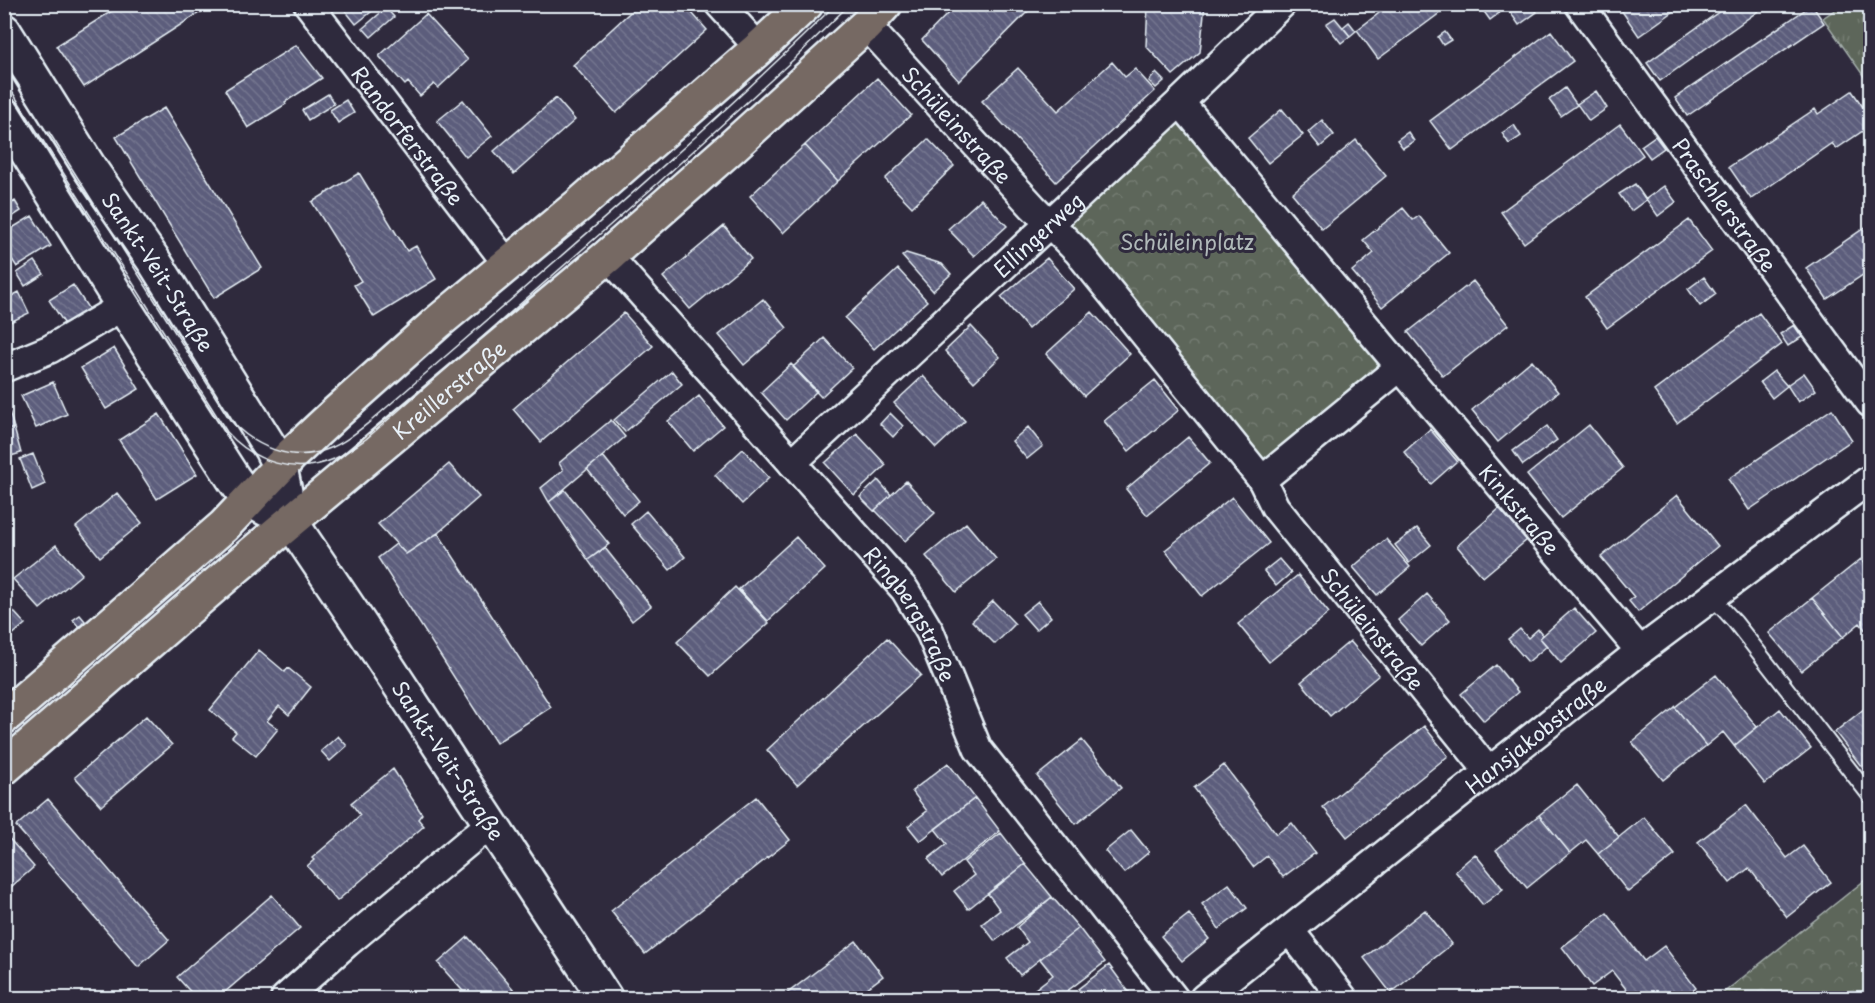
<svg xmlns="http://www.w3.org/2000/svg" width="1875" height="1003" font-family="'Playpen Sans',sans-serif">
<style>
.grass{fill:url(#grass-tufts);stroke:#a2aca9;stroke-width:1.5}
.park{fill:url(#park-crowns);stroke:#a2aca9;stroke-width:1.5}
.building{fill:url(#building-back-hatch);stroke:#e8f1f8;stroke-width:1.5}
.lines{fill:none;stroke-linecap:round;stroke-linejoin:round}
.lane-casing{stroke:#e8f1f8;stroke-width:18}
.street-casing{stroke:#e8f1f8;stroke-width:32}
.secondary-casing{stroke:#e8f1f8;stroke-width:38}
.primary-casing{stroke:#e8f1f8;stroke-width:38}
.lane{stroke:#2f2a3d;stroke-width:14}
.street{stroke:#2f2a3d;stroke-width:27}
.secondary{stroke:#2f2a3d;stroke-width:33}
.primary{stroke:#766964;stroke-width:33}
.tram{stroke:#e8f1f8;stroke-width:1.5}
.labels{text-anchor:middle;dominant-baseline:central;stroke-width:6;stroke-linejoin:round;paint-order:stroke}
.street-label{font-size:21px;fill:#e8f1f8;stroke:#2f2a3d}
.park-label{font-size:21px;fill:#b0b9b9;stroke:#2f2a3d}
</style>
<defs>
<pattern id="grass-tufts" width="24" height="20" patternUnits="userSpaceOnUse" patternTransform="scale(1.5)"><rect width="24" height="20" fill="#5d665a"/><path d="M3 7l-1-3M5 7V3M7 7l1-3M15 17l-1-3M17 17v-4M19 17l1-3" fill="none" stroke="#747c72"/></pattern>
<pattern id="park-crowns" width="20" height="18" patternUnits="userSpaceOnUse" patternTransform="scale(1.5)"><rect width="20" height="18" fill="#5d665a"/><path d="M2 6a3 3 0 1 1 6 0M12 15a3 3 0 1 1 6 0" fill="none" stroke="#747c72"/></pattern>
<pattern id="building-back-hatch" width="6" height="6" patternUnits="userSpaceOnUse" patternTransform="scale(1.5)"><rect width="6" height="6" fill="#5c5d7b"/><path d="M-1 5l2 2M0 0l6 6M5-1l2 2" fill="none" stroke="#73758e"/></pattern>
</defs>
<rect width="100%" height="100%" fill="#2f2a3d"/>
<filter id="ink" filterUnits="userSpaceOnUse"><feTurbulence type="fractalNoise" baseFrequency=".0167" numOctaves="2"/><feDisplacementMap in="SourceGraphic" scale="12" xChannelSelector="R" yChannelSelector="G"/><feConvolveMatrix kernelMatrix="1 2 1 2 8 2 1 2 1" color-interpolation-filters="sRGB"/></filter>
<g filter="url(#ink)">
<path class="grass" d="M1842 5H1870V85L1823 18Z"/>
<path class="park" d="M1188 111 1396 372 1268 473 1069 225Z
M1870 876V998H1717Z"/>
<path class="building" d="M123 4H213L84 87 56 46Z
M340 4H381L356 24Z
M639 4H684L707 30 616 113 573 65Z
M957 4H1035L959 81 922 40Z
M1148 4H1205L1200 52 1173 75 1146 46Z
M1391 4H1452L1378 59 1357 30Z
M1482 4H1505L1507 7 1490 20 1480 6Z
M1514 4H1531L1537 12 1519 25 1508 9Z
M1617 4H1684L1639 36Z
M1730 4H1768L1660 81 1647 63Z
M1812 5 1824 23 1687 116 1675 98Z
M386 8 394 17 371 37 363 28Z
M426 14 468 60 438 88 434 84 420 96 408 82 405 85 379 56Z
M1335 18 1350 36 1341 43 1326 24Z
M1349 22 1356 31 1350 36 1343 27Z
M1551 31 1573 61 1452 150 1430 121Z
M1445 32 1451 40 1443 45 1438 37Z
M296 45 322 78 285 102 286 104 248 128 225 90Z
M1112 62 1125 77 1135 69 1155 91 1056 182 982 101 1018 68 1058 111Z
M1156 73 1164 81 1156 88 1149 81Z
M877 78 911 115 838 181 805 145Z
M1565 88 1577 105 1561 116 1549 100Z
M1596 91 1607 108 1589 121 1577 104Z
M1852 91 1870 117V126L1836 149 1832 143 1751 199 1729 167 1815 109 1818 114Z
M328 94 334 104 308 120 302 110Z
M556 98 575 120 514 174 494 151Z
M346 100 354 113 338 123 330 110Z
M463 100 492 136 466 157 437 121Z
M164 108 262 268 214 298 116 137Z
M1282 109 1303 135 1268 163 1248 138Z
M1322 120 1334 135 1320 147 1308 132Z
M1620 124 1643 155 1524 243 1501 212Z
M1514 125 1521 136 1509 144 1502 133Z
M1408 132 1414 141 1403 148 1397 140Z
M1655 136 1664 148 1650 158 1641 146Z
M928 139 954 166 912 207 885 179Z
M1356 140 1386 176 1322 229 1292 193Z
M805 145 838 181 783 233 750 196Z
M359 173 407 251 416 246 436 279 374 317 354 285 361 281 312 202Z
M1635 184 1646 200 1631 211 1619 194Z
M1664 186 1676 202 1658 216 1646 199Z
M981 199 1007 226 974 256 948 229Z
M15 201 21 211 4 222V208Z
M1403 208 1413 220 1419 216 1449 253 1382 307 1352 271 1374 253 1363 240Z
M32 216 51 246 17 267 4 247V233Z
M1689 220 1712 251 1607 328 1585 297Z
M1870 224V270L1827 299 1806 268Z
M724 226 751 259 690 309 663 277Z
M906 253 942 264 951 274 933 291 902 256Z
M1047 258 1074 289 1028 329 1001 297Z
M35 261 44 274 25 286 17 273Z
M898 269 927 301 874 349 845 318Z
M1704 277 1716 294 1700 306 1688 289Z
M1473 281 1508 325 1443 376 1408 332Z
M73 285 90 311 66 326 49 300Z
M19 292 29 313 4 325V300Z
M763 299 787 328 744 365 719 335Z
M1092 312 1130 354 1084 396 1046 354Z
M624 313 653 346 541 442 513 409Z
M1759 313 1782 344 1677 423 1654 391Z
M1794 325 1802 337 1788 346 1780 334Z
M971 326 1000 357 974 382 945 351Z
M824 338 852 368 821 397 793 367Z
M114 348 139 389 106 409 81 368Z
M1532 360 1558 392 1498 442 1472 410Z
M791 364 817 391 786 420 761 392Z
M672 371 682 384 625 432 614 420Z
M1774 371 1787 386 1772 398 1760 382Z
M1804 373 1816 390 1798 402 1787 385Z
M923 376 965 421 936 448 894 403Z
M1155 380 1179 410 1129 451 1104 421Z
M53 382 67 414 36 428 21 396Z
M699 396 723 426 693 451 668 421Z
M7 405 14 428 4 431V406Z
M1832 409 1852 440 1749 510 1728 479Z
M890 413 903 426 893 437 880 424Z
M159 414 197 474 157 499 119 440Z
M611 420 625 437 549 502 541 488 563 470 559 463Z
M1589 425 1623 468 1561 518 1527 475Z
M1547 426 1557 440 1523 465 1513 451Z
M1028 427 1043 446 1027 459 1012 441Z
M14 428 21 453 4 458V431Z
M1430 429 1457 461 1431 484 1404 452Z
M857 434 886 465 854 495 825 463Z
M1188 437 1210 463 1147 515 1126 489Z
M743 449 769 478 742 504 715 475Z
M33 454 45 484 32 490 20 459Z
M603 456 639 501 623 514 587 469Z
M449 464 479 497 438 533 406 554 378 524Z
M878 480 891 495 874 511 860 497Z
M906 481 935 513 905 541 875 510Z
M565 490 609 544 588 560 549 502Z
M117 493 142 523 100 557 76 527Z
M1677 495 1718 546 1638 612 1629 601 1634 597 1601 557Z
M1232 497 1269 543 1202 596 1165 550Z
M1500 508 1527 540 1483 577 1457 546Z
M646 511 685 557 670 570 631 524Z
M966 523 996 559 956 592 926 556Z
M1417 528 1431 545 1409 563 1395 545Z
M438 533 551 707 496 743 378 558 396 544 406 554Z
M796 537 825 569 768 621 739 589Z
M1386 539 1410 567 1377 595 1353 567Z
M56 545 82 574 40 609 13 579Z
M605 548 651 606 632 621 588 560Z
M1279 559 1291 573 1276 586 1264 571Z
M1861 559 1870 570V636L1860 623 1843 637 1812 598Z
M1298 575 1329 613 1269 662 1238 624Z
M735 587 769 623 710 676 677 642Z
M1427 594 1450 620 1421 646 1398 620Z
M1812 598 1843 637 1801 671 1769 633Z
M4 601 25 624 4 642Z
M993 601 1015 624 995 644 972 621Z
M1038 601 1051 617 1036 630 1022 614Z
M1574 608 1596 633 1561 663 1540 638Z
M80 615 85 621 79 627 73 620Z
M1520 629 1528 638 1538 629 1543 635 1540 638 1547 646 1528 662 1508 639Z
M887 638 921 675 797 785 767 750Z
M1350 641 1379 675 1330 716 1301 682Z
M259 650 285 672 288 668 311 687 289 715 279 706 267 721 278 729 256 756 232 737 236 732 210 710Z
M1496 665 1518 692 1484 721 1461 694Z
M1716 675 1757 727 1734 746 1723 732 1706 746 1675 707Z
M1870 704V765L1864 770 1835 732Z
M1675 707 1706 746 1663 780 1632 742Z
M1780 709 1811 748 1765 784 1734 746Z
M146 716 172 745 101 806 75 777Z
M1424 726 1448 756 1347 837 1323 807Z
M338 736 347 746 330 761 321 751Z
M1082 740 1121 788 1076 824 1037 776Z
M948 763 975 798 920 841 908 826 927 811 912 791Z
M1224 765 1276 834 1292 823 1315 853 1283 877 1267 856 1253 867 1194 788Z
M393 769 422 814 418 819 424 826 337 901 307 866 314 860 312 858 347 828 360 815 351 803Z
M1577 785 1619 837 1598 854 1586 840 1570 853 1539 815Z
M756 797 790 840 645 954 611 911Z
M975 798 1000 831 942 877 928 859 947 844 935 829Z
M48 799 169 940 138 967 16 826Z
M1746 805 1787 858 1803 846 1831 882 1787 917 1749 868 1730 883 1698 842Z
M1539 815 1570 853 1527 888 1496 850Z
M1644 817 1675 855 1628 892 1598 854Z
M1131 830 1149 852 1124 873 1105 851Z
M1001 833 1025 864 968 909 954 891 974 875 964 862Z
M6 835 34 867 4 893V837Z
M1475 854 1503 889 1483 905 1455 871Z
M1025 864 1052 897 995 941 982 924 1000 910 988 894Z
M1229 884 1247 908 1219 929 1202 904Z
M272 895 300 928 218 998H196L177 977Z
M1052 897 1079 928 1020 975 1007 958 1028 942 1017 927Z
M1425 910 1452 944 1391 993 1364 958Z
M1607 913 1644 961 1664 946 1696 988 1682 998H1633L1612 971 1592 986 1562 947Z
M1189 914 1209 939 1182 961 1161 936Z
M1079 928 1105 962 1058 998H1040L1034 990 1053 975 1040 959Z
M468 937 521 998H469L438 963Z
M856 941 883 976 854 998H781Z
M1109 965 1125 987 1134 998H1085L1078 989Z"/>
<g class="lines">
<g class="lane-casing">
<path id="lane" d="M1712 597 1735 622 1870 796"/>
</g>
<g class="street-casing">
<g id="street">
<path id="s1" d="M308 4 508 265"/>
<path d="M719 4 759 48"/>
<path id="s2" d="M1579 4 1870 403"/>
<path id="s3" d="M866 25 1033 207 1078 252 1262 480 1400 367 1180 102"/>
<path id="s4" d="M608 256 905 590 930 632 978 749 1174 998"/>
<path id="s5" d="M1400 367 1640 651"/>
<path d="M4 368 50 349 123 306"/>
<path id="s6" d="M792 463 1180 102 1282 4"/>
<path id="s7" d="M1262 480 1275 507 1489 772"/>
<path d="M1290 931 1343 998"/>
<path d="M285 998 347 943 490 824"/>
<path id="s8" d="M1204 998 1640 651 1870 479"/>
</g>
</g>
<g class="secondary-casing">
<g id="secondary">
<path id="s9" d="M4 31 91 170 154 261 271 449 280 467 291 522 359 623 605 998"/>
<path d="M4 115 123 306 233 478 249 500 291 522"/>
</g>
</g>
<g class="primary-casing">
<g id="primary">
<path d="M4 717 224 526 292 454 337 412 438 322 579 205 759 48 806 4"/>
<path id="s10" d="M4 768 235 568 608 256 734 145 866 25 885 4"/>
</g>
</g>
<use href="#lane" class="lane"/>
<use href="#street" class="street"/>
<use href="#secondary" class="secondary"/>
<use href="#primary" class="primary"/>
<path class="tram" d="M4 63 20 87
M4 79 227 432C254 462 295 476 334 459 345 454 356 446 366 439L657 184 793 60 850 4
M49 132 230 420C254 446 292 464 328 449 344 443 357 432 371 421 528 284 688 150 836 4"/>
</g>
</g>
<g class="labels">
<g class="street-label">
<text stroke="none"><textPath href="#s3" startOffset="135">Schüleinstraße</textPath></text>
<text stroke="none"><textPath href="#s1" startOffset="165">Randorferstraße</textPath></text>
<text stroke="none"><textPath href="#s2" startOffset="248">Praschlerstraße</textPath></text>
<text stroke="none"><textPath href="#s6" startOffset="336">Ellingerweg</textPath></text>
<text stroke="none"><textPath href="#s9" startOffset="286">Sankt-Veit-Straße</textPath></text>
<text stroke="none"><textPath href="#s10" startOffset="584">Kreillerstraße</textPath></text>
<text stroke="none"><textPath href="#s5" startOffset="186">Kinkstraße</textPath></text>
<text stroke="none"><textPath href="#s4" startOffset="470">Ringbergstraße</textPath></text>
<text stroke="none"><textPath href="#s7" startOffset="186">Schüleinstraße</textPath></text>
<text stroke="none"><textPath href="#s8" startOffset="423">Hansjakobstraße</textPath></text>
<text stroke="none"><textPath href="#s9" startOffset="858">Sankt-Veit-Straße</textPath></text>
</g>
<g class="park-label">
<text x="1187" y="241">Schüleinplatz</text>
</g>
</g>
<rect width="1875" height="1003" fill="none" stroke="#2f2a3d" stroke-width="24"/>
<rect x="12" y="12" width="1851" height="979" fill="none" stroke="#e8f1f8" stroke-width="2" filter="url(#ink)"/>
</svg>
